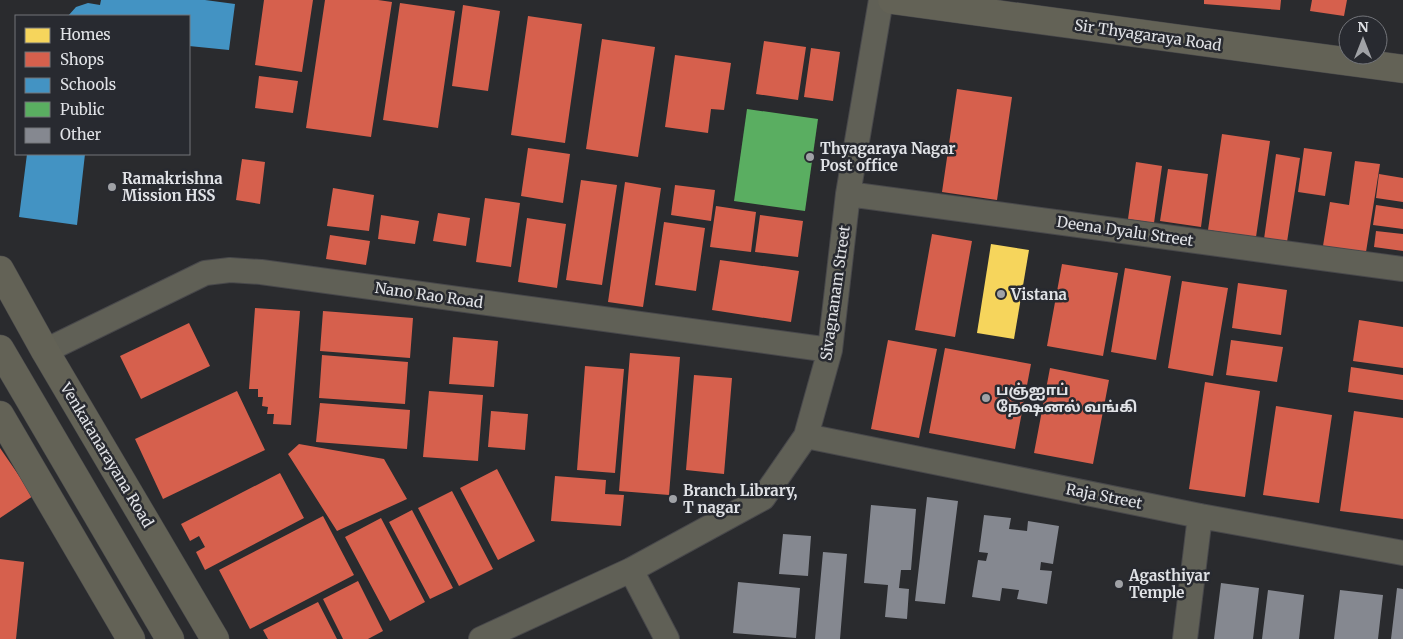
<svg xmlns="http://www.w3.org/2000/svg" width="1403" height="639" font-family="Merriweather,'Noto Sans Tamil',serif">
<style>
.homes{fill:#f6d55c}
.shops{fill:#d6604d}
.schools{fill:#4393c3}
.public{fill:#5aae61}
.building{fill:#858890}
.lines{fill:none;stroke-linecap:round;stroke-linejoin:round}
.street-casing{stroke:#48484b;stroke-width:26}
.secondary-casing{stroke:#48484b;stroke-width:29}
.street{stroke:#606056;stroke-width:24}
.secondary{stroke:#636256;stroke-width:28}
.poi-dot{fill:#a0a2a6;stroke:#282a30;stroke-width:2}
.labels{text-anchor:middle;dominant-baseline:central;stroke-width:5;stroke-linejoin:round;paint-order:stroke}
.street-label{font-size:15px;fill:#e0e2e6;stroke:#282a30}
.poi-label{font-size:15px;font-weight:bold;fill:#e0e2e6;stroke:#282a30;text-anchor:start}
</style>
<rect width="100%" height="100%" fill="#2a2b2e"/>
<path class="homes" d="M991 244 1029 250 1014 339 977 333Z"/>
<path class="shops" d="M264 0H313L302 72 255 65Z
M325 0H378L392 2 371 137 306 128Z
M1204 0H1281L1280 10 1204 4Z
M1312 0H1347L1344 16 1310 11Z
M400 3 455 11 438 128 383 120Z
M463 5 500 11 488 91 452 86Z
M528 16 582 24 565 143 511 135Z
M602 39 655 47 638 157 586 149Z
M764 41 806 47 798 100 756 94Z
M811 48 840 52 833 101 804 97Z
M675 55 731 63 724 110 711 109 708 133 665 127Z
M259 76 298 81 293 113 255 108Z
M957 89 1012 97 997 200 942 192Z
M1222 134 1270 141 1256 237 1208 230Z
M528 148 570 154 563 203 521 196Z
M1304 148 1332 152 1325 196 1298 192Z
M1276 154 1300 158 1287 242 1264 239Z
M242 159 265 162 260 204 236 200Z
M1355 161 1380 164 1366 252 1323 246 1330 202 1349 205Z
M1136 162 1162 166 1154 223 1128 219Z
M1168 169 1208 174 1201 227 1160 221Z
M1379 174 1403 178V202L1376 198Z
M581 180 617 185 602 285 566 280Z
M625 182 661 188 643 307 608 302Z
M675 185 715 190 711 221 671 215Z
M333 188 374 195 369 231 327 226Z
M485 198 520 203 511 267 476 262Z
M1376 205 1403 209V229L1373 225Z
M716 206 756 212 751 252 710 247Z
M438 213 470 218 466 246 433 241Z
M381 215 419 221 415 244 378 239Z
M760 215 803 221 798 257 755 252Z
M527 218 566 224 557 288 518 282Z
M664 222 705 228 696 291 655 285Z
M1376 231 1403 234V251L1374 247Z
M932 234 972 241 955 337 915 330Z
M330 235 370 241 366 265 326 259Z
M720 260 799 271 791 322 712 310Z
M1062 264 1118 273 1103 356 1047 346Z
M1125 268 1171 276 1156 360 1111 352Z
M1182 281 1228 288 1213 376 1168 368Z
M1238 283 1287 290 1281 335 1232 328Z
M255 308 300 311 291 425 273 424 274 414H267L268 407 262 406 263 397H258V389H249Z
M323 311 413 318 410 358 320 351Z
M1359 320 1403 327V368L1353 361Z
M189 323 210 366 141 399 120 356Z
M453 337 498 341 494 387 449 384Z
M888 340 937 349 919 438 871 429Z
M1231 340 1283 347 1277 382 1226 375Z
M945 348 1031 364 1015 449 929 433Z
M630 353 680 357 669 495 619 491Z
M322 355 408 362 405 404 319 398Z
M585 366 624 369 615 473 577 470Z
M1351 367 1403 375V400L1348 392Z
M1050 368 1109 380 1093 464 1034 453Z
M694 375 732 378 724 474 686 470Z
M1205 382 1260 391 1245 497 1189 489Z
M237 391 265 450 163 499 135 439Z
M429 391 483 395 478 461 423 457Z
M320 403 410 410 407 449 316 442Z
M1276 406 1332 415 1319 503 1263 495Z
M491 411 528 414 525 450 488 447Z
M1354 411 1403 418V519L1340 511Z
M299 444 384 459 407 499 337 531 288 454Z
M0 448 33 496 0 518Z
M497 469 535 541 498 560 460 488Z
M280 473 304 518 205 570 196 552 205 547 199 536 190 541 181 524Z
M555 476 606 480 605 494 624 495 621 526 551 521Z
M452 491 493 569 459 586 418 508Z
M412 510 453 588 430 599 389 522Z
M323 516 354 575 250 629 219 570Z
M381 518 425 602 390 621 345 537Z
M0 559 24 562 16 639H0Z
M358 581 383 631 368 639H343L323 599Z
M318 602 337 639H268L263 630Z"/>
<path class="schools" d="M101 0H205L235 4 229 50 189 46V16H68L76 7 88 3 100 5Z
M27 154H85L77 225 19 217Z"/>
<path class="public" d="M747 109 818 119 805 211 734 201Z"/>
<path class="building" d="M927 497 958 501 945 604 915 601Z
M871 505 916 509 911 570H901L899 588 909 589 907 619 885 617 888 585 864 583Z
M984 515 1011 518 1009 529 1027 531 1028 521 1059 526 1053 564 1041 562 1040 570 1052 571 1047 604 1017 599 1019 590 1002 588 1000 601 972 597 978 560 986 561 988 553 979 552Z
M783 534 811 536 808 576 779 574Z
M823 552 847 554 840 639H815Z
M738 582 800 588 796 638 733 633Z
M1221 583 1259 588 1253 639H1214Z
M1397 588 1403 589V639H1391Z
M1268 590 1304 595 1299 639H1262Z
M1340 590 1383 595 1378 639H1334Z"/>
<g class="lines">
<g class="street-casing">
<path id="street" d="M848 194 1403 269
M45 351 205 273 230 270 261 272 830 350
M806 436 1200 516 1403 553
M631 570 667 639
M481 639 631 570 763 498 806 436 830 350 848 194 881 0
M1185 639 1200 516"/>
</g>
<g class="secondary-casing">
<path id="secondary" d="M892 0 1403 69
M0 270 45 351 215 639
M0 349 170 639
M0 415 131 639"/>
</g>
<use href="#street" class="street"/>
<use href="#secondary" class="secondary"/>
</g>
<g class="poi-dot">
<circle cx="810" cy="157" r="5"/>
<circle cx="112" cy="187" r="5"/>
<circle cx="1001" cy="294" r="5"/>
<circle cx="986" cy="398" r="5"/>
<circle cx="673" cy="499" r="5"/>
<circle cx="1119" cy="584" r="5"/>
</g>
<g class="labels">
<g class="street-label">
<text transform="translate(1148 35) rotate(8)">Sir Thyagaraya Road</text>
<text transform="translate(1125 231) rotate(8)">Deena Dyalu Street</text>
<text transform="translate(835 293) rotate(-82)">Sivagnanam Street</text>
<text transform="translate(429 295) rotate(8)">Nano Rao Road</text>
<text transform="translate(107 455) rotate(59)">Venkatanarayana Road</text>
<text transform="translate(1104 496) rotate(11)">Raja Street</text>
</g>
<g class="poi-label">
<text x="820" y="148">Thyagaraya Nagar<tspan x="820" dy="17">Post office</tspan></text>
<text x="122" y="178">Ramakrishna<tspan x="122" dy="17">Mission HSS</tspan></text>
<text x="1011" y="294">Vistana</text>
<text x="996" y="389">பஞ்ஐாப்<tspan x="996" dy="17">நேஷனல் வங்கி</tspan></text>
<text x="683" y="490">Branch Library,<tspan x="683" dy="17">T nagar</tspan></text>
<text x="1129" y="575">Agasthiyar<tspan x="1129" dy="17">Temple</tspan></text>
</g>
</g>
<rect x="15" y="15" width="175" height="140" fill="#282a30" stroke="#727479"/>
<rect x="25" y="28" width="25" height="15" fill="#f6d55c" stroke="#727479"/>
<text x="60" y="40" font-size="15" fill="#e0e2e6">Homes</text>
<rect x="25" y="52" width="25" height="15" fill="#d6604d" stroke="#727479"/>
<text x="60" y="65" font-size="15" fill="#e0e2e6">Shops</text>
<rect x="25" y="78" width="25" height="15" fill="#4393c3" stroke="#727479"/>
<text x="60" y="90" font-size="15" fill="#e0e2e6">Schools</text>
<rect x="25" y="102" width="25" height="15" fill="#5aae61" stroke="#727479"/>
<text x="60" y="115" font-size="15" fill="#e0e2e6">Public</text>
<rect x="25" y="128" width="25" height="15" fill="#858890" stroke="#727479"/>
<text x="60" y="140" font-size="15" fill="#e0e2e6">Other</text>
<g transform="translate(1363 40)"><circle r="24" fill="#282a30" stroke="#727479"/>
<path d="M0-4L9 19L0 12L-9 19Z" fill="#a0a2a6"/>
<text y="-8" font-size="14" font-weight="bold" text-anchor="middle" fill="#e0e2e6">N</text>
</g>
</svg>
